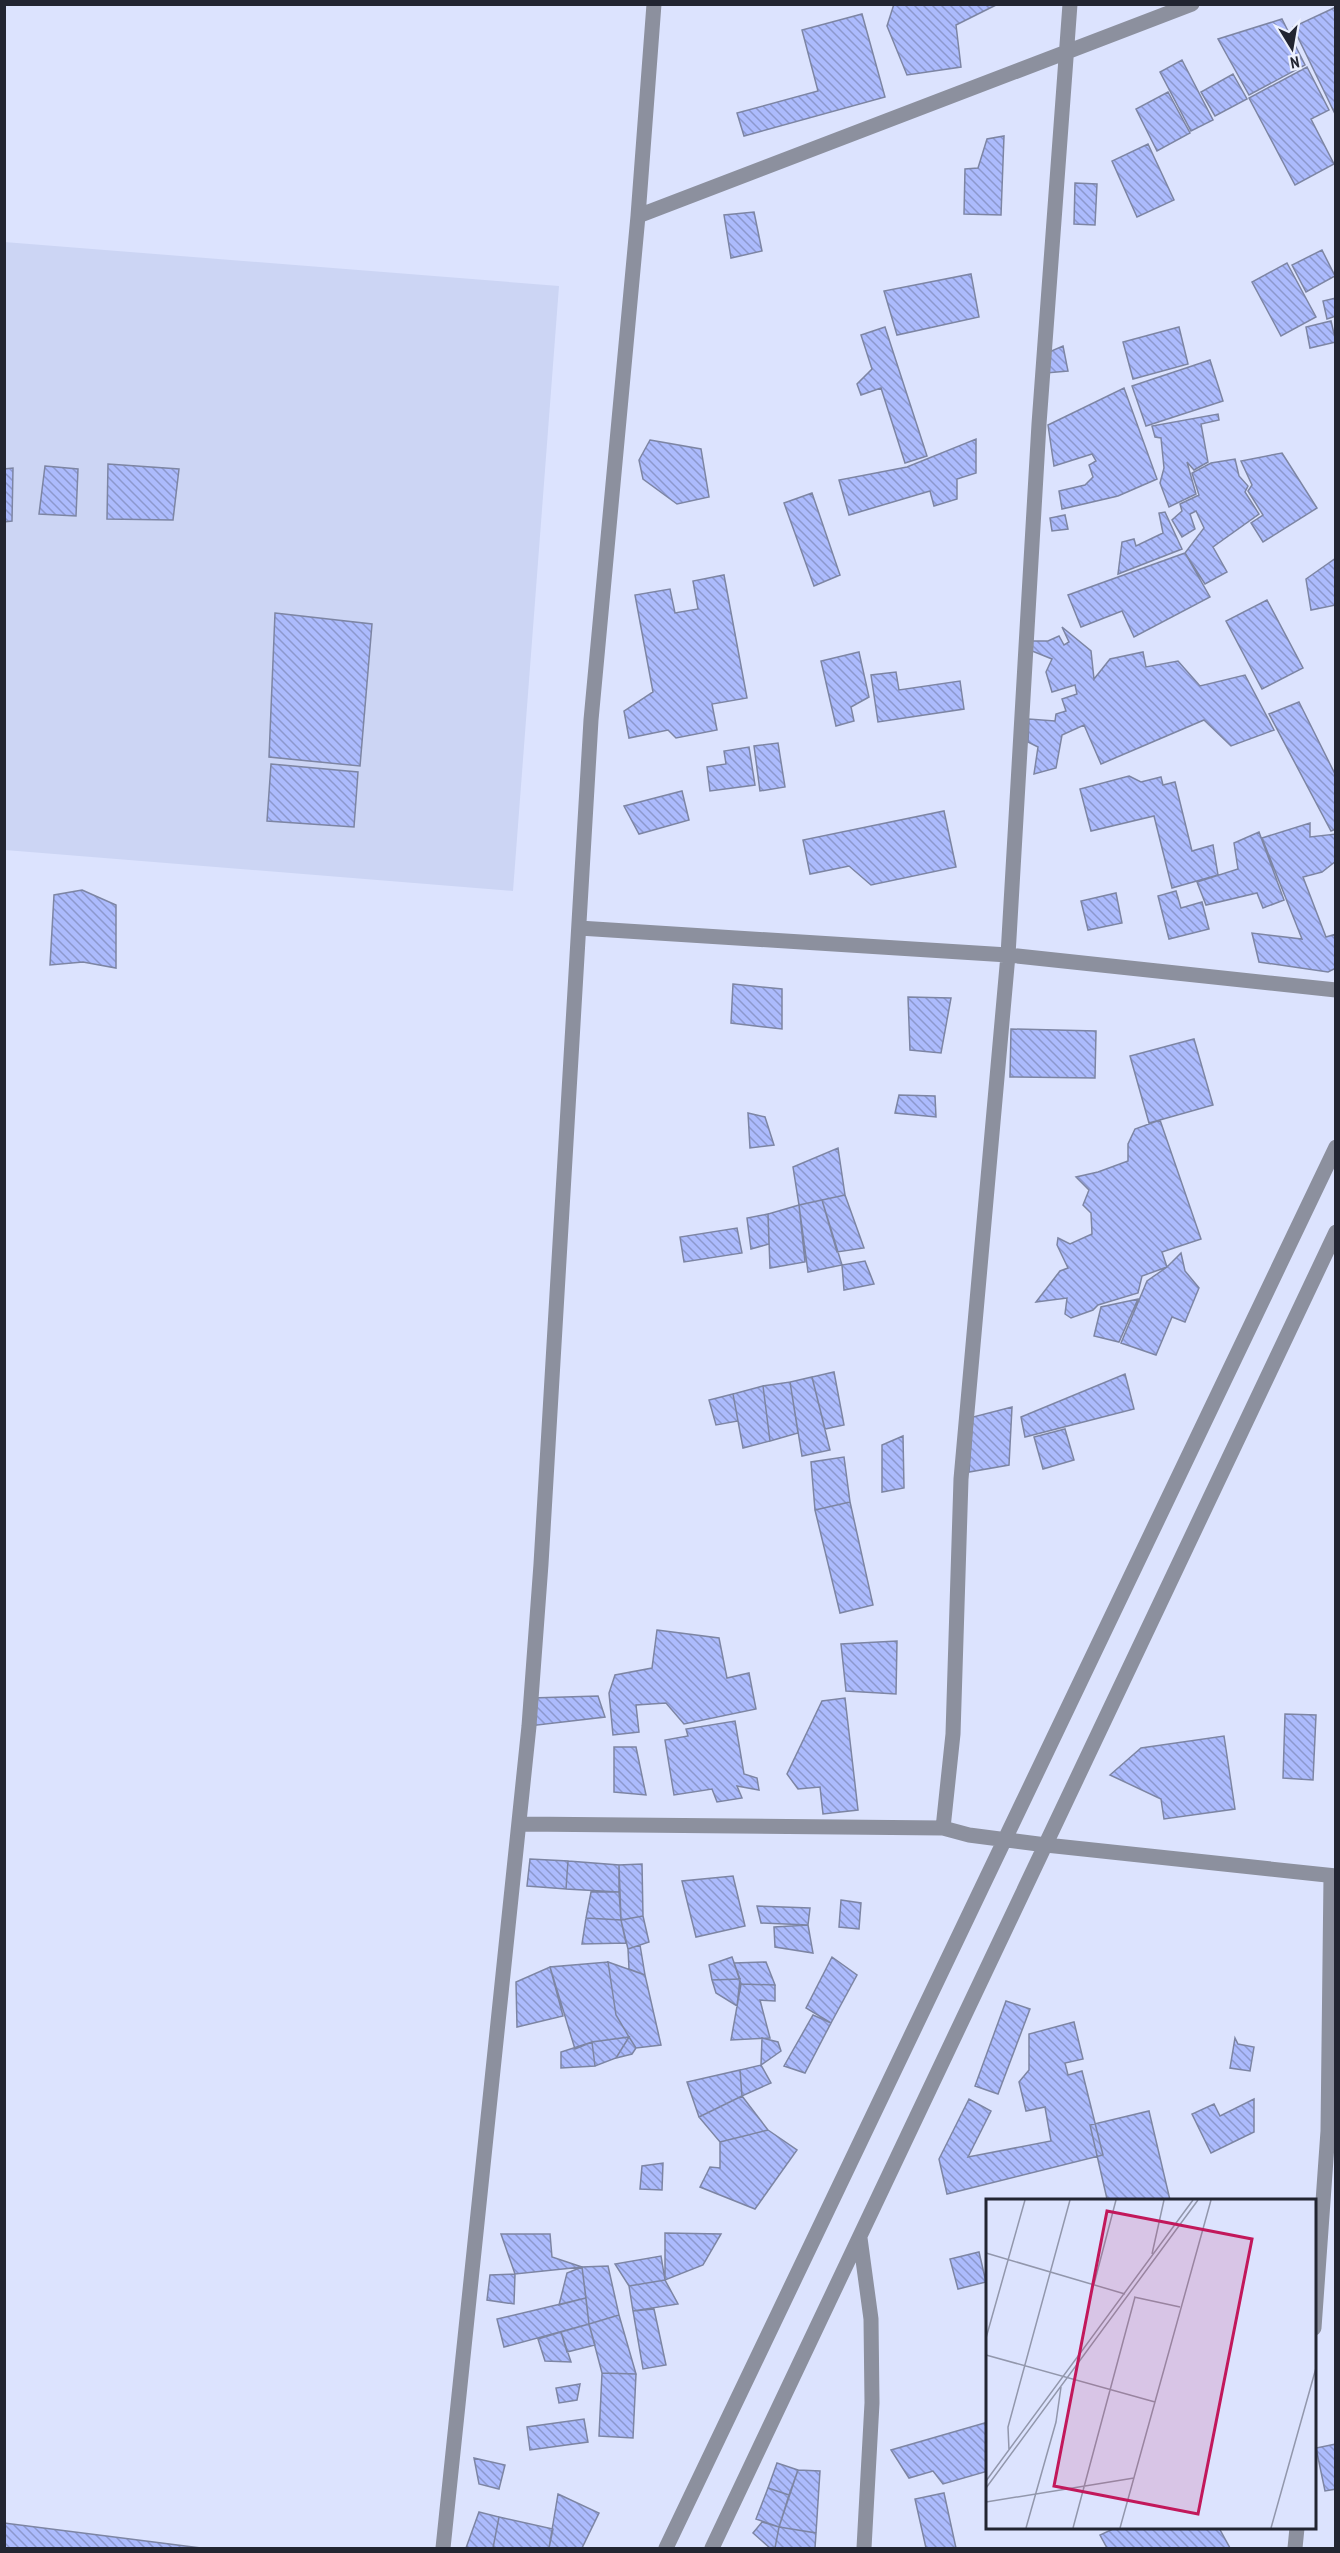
<svg xmlns="http://www.w3.org/2000/svg" width="1340" height="2553" font-family="'PT Sans Narrow',sans-serif">
<style>
.built{fill:#ccd5f4}
.building{fill:url(#building-back-hatch);stroke:#7d85a3;stroke-width:1.5}
.lines{fill:none;stroke-linecap:round;stroke-linejoin:round}
.minor{stroke:#8c909e;stroke-width:15}
.inset-road{fill:none;stroke:#9297ac;stroke-width:1.5}
.view{fill:#c2185b;fill-opacity:0.15;stroke:#c2185b;stroke-width:3}
.inset-edge{fill:none;stroke:#222531;stroke-width:3}
</style>
<defs>
<pattern id="building-back-hatch" width="6" height="6" patternUnits="userSpaceOnUse" patternTransform="scale(1.5)"><rect width="6" height="6" fill="#acbbfd"/><path d="M-1 5l2 2M0 0l6 6M5-1l2 2" fill="none" stroke="#8c98cd"/></pattern>
</defs>
<rect width="100%" height="100%" fill="#dce3fe"/>
<path class="built" d="M4 242 559 286 513 891 5 850Z"/>
<path class="building" d="M894 4H998L956 25 961 67 907 75 887 26Z
M1336 7V116L1293 27Z
M862 14 885 97 744 136 737 113 818 91 802 30Z
M1282 19 1305 65 1249 95 1218 39Z
M1182 60 1213 120 1191 131 1160 72Z
M1307 67 1329 110 1311 119 1334 164 1295 185 1249 98Z
M1233 74 1247 99 1215 116 1201 92Z
M1168 92 1190 133 1157 151 1136 109Z
M1004 136 1001 215 964 214 965 169 978 168 987 139Z
M1148 144 1174 200 1137 217 1112 161Z
M1075 183 1097 184 1095 225 1074 224Z
M754 212 762 251 731 258 724 215Z
M1322 250 1335 276 1306 292 1292 265Z
M1287 263 1316 317 1281 336 1252 282Z
M971 274 979 317 897 335 884 291Z
M1336 298V316L1327 319 1323 301Z
M1331 321 1336 342 1310 348 1306 327Z
M885 327 927 456 905 463 881 388 861 395 857 384 872 369 861 335Z
M1179 327 1188 364 1133 379 1123 342Z
M1063 346 1068 371 1046 373 1049 352Z
M1210 360 1223 401 1146 426 1132 386Z
M1124 388 1157 479 1118 496 1062 509 1059 491 1085 485 1093 477 1089 465 1096 461 1092 454 1054 466 1048 425Z
M1218 414 1219 420 1201 424 1208 462 1194 470 1187 462 1196 494 1169 507 1160 483 1164 468 1161 438 1155 437 1152 426Z
M976 439V473L957 479V499L934 506 930 491 849 515 839 480 907 467Z
M650 440 701 449 709 497 677 504 643 479 639 460Z
M1282 453 1317 508 1263 542 1251 523 1263 515 1248 491 1252 485 1241 461Z
M1235 459 1239 476 1248 486 1245 492 1259 514 1213 547 1227 572 1205 584 1185 553 1204 528 1196 511 1190 514 1195 529 1182 537 1172 520 1182 511 1180 504 1199 495 1192 473 1211 463Z
M108 464 179 469 173 520 107 519Z
M45 466 78 469 76 516 39 514Z
M13 468 12 521 4 522V469Z
M812 493 840 575 814 586 784 503Z
M1165 512 1182 549 1118 574 1122 542 1134 539 1136 546 1163 533 1159 513Z
M1065 515 1068 529 1052 531 1050 518Z
M1185 553 1210 597 1134 637 1122 611 1081 627 1068 595Z
M1336 558V605L1311 610 1306 579Z
M724 575 747 698 712 704 717 730 676 738 668 730 629 738 624 711 653 692 635 595 670 589 675 613 698 609 693 581Z
M1267 600 1303 668 1262 689 1226 621Z
M275 613 372 624 360 766 269 757Z
M1062 627 1091 651 1094 679 1110 659 1143 652 1146 667 1178 661 1200 686 1245 675 1274 730 1231 746 1204 720 1101 764 1084 725 1062 735 1056 768 1034 774 1038 747 1028 742 1029 719 1055 721 1056 714 1066 711 1062 699 1077 694 1075 685 1052 692 1046 672 1052 659 1032 651V641H1048L1059 636 1064 645 1069 642Z
M859 652 869 697 851 707 854 721 836 726 821 661Z
M896 672 899 690 960 681 964 709 878 722 871 675Z
M1299 702 1336 776V829L1331 831 1269 714Z
M778 743 785 787 760 791 754 746Z
M749 747 755 785 710 791 707 767 726 764 724 751Z
M271 764 358 772 354 827 267 821Z
M1129 776 1141 782 1161 777 1163 785 1175 782 1192 851 1213 845 1218 875 1172 888 1154 816 1091 831 1080 789Z
M682 791 689 820 639 834 624 806Z
M944 811 956 867 871 885 849 866 810 874 803 840Z
M1310 823V837L1336 834V861L1322 872 1303 877 1326 937 1336 934V968L1328 972 1259 962 1252 933 1302 939 1262 838Z
M1259 832 1284 900 1263 908 1257 893 1206 905 1197 882 1238 869 1234 843Z
M82 890 116 905V968L83 962 50 965 54 895Z
M1176 891 1181 908 1202 902 1209 929 1169 939 1158 896Z
M1116 893 1122 923 1088 930 1081 901Z
M733 984 782 989V1029L731 1023Z
M908 997 951 998 941 1053 910 1050Z
M1011 1029 1096 1031 1095 1078 1010 1077Z
M1194 1039 1213 1105 1149 1123 1130 1056Z
M899 1095 935 1096 936 1117 895 1113Z
M748 1113 765 1117 774 1145 750 1148Z
M1160 1120 1201 1239 1162 1252 1167 1267 1142 1276 1138 1293 1098 1305 1093 1310 1071 1318 1065 1314 1067 1298 1036 1302 1060 1271 1068 1268 1057 1245 1058 1238 1070 1244 1092 1234 1091 1213 1083 1205 1089 1190 1076 1177 1098 1172 1128 1161V1144L1135 1129Z
M838 1148 845 1195 799 1205 793 1167Z
M845 1195 864 1248 837 1252 822 1200Z
M822 1200 842 1265 808 1272 799 1205Z
M799 1205 805 1262 770 1268 768 1214Z
M768 1214 769 1244 751 1249 747 1218Z
M737 1228 742 1253 684 1262 680 1237Z
M1181 1253 1185 1271 1199 1288 1185 1322 1172 1317 1156 1355 1121 1343 1147 1281 1167 1267Z
M865 1261 874 1284 844 1290 842 1265Z
M1138 1299 1119 1342 1094 1336 1101 1307Z
M834 1372 844 1425 825 1429 812 1377Z
M1125 1374 1134 1409 1025 1437 1021 1417Z
M812 1377 830 1450 802 1456 790 1382Z
M790 1382 798 1433 770 1441 763 1386Z
M763 1386 770 1441 743 1448 733 1394Z
M733 1394 738 1421 716 1425 709 1400Z
M1012 1407 1009 1465 969 1472 973 1417Z
M1065 1429 1074 1460 1043 1469 1034 1437Z
M903 1436 904 1488 882 1492V1445Z
M844 1457 850 1502 815 1510 811 1462Z
M850 1502 873 1605 840 1613 815 1510Z
M657 1630 719 1638 727 1678 749 1673 756 1709 684 1724 666 1703 636 1705 639 1732 613 1735 609 1693 615 1675 652 1668Z
M897 1641 896 1694 846 1691 841 1644Z
M598 1696 605 1717 529 1726 531 1698Z
M845 1698 858 1810 823 1814 820 1787 798 1789 787 1774 822 1701Z
M1285 1714 1316 1715 1313 1780 1283 1778Z
M735 1721 744 1774 757 1778 759 1790 737 1786 742 1798 717 1802 712 1789 674 1795 665 1740 688 1736 686 1729Z
M1224 1736 1235 1809 1164 1819 1161 1799 1110 1775 1141 1748Z
M614 1747H636L646 1795 614 1792Z
M530 1859 568 1861 566 1889 527 1886Z
M568 1861 619 1865V1892L566 1889Z
M642 1864 643 1916 621 1920 619 1865Z
M733 1876 745 1926 696 1937 682 1881Z
M591 1892H619L621 1920 586 1918Z
M841 1900 861 1903 859 1929 839 1927Z
M757 1906 810 1908 808 1925 761 1923Z
M643 1916 649 1942 628 1949 621 1920Z
M586 1918 621 1920 626 1943 582 1944Z
M808 1925 813 1953 775 1947 774 1927Z
M640 1945 645 1975 629 1969 628 1949Z
M732 1957 740 1979 712 1980 709 1965Z
M832 1957 857 1975 831 2023 806 2008Z
M608 1962 616 2015 629 2037 592 2042 575 2049 550 1967Z
M608 1962 645 1975 661 2045 636 2048 629 2037 616 2015Z
M766 1962 775 1985 741 1984 734 1963Z
M550 1967 563 2016 517 2027 516 1982Z
M740 1979 737 2006 716 1993 712 1980Z
M741 1984 775 1985V2001L760 2000 770 2038 731 2040Z
M1006 2001 1030 2009 998 2094 975 2086Z
M813 2015 831 2023 805 2073 784 2066Z
M1074 2022 1083 2059 1065 2063 1068 2075 1082 2071 1103 2155 947 2194 939 2159 969 2099 991 2111 968 2157 1051 2141 1045 2107 1026 2111 1019 2082 1029 2070V2034Z
M629 2037 636 2048 632 2054 616 2058Z
M629 2037 616 2058 595 2066 592 2042Z
M762 2038 778 2042 781 2051 761 2065Z
M1235 2038 1238 2044 1254 2047 1250 2071 1230 2068Z
M592 2042 595 2066 561 2068V2052Z
M761 2065 771 2083 742 2096 740 2070Z
M740 2070 742 2096 699 2117 687 2082Z
M742 2096 768 2130 720 2142 699 2117Z
M1254 2099V2132L1211 2153 1192 2114 1214 2104 1220 2116Z
M1149 2111 1170 2200 1107 2199 1090 2125Z
M768 2130 797 2150 755 2209 700 2187 710 2167 720 2168V2142Z
M663 2163 662 2190 640 2189 642 2166Z
M665 2233 721 2234 703 2265 665 2280Z
M501 2234H550L552 2257 582 2267 515 2274Z
M979 2252 986 2282 958 2289 950 2259Z
M661 2256 665 2280 629 2286 615 2264Z
M608 2266 619 2315 589 2324 582 2267Z
M582 2267 586 2298 559 2305 567 2273Z
M515 2274 514 2304 487 2300 490 2275Z
M665 2280 678 2304 633 2311 629 2286Z
M586 2298 589 2324 504 2347 497 2319Z
M654 2309 666 2365 643 2369 633 2311Z
M619 2315 636 2374 602 2373 589 2324Z
M589 2324 595 2345 567 2352 561 2332Z
M561 2332 571 2362 545 2361 538 2339Z
M602 2373 636 2374 633 2438 599 2436Z
M580 2384 577 2400 559 2403 556 2388Z
M584 2419 588 2442 530 2450 527 2427Z
M988 2422V2471L943 2484 933 2471 909 2478 891 2450Z
M1336 2444V2489L1325 2491 1316 2448Z
M474 2458 505 2465 499 2489 479 2484Z
M777 2463 798 2470 789 2495 768 2488Z
M798 2470 820 2471 816 2533 779 2527Z
M768 2488 789 2495 779 2527 756 2519Z
M944 2493 956 2548H926L915 2499Z
M558 2494 599 2513 582 2548H549Z
M479 2512 499 2517 493 2548H466Z
M499 2517 553 2529 549 2548H493Z
M762 2522 779 2527 775 2548H770L753 2533Z
M4 2523 201 2548H4Z
M779 2527 816 2533 815 2548H775Z
M1115 2528H1219L1230 2548H1107L1100 2535Z"/>
<g class="lines">
<path class="minor" d="M638 216 1192 4
M579 928 1008 955 1336 990
M521 1824 943 1828 969 1835 1046 1845 1336 1876
M943 1828 953 1734 961 1479 1008 955 1039 424 1070 4
M860 2238 871 2319 872 2403 864 2548
M1314 2328 1328 2131 1331 1876
M443 2548 529 1726 541 1564 591 720 638 216 654 4
M666 2548 1336 1147
M712 2548 1336 1232
M1295 2548 1297 2528"/>
</g>
<g transform="translate(986 2199)">
<rect width="330" height="330" fill="#dce3fe"/>
<path class="inset-road" d="M0 54 139 95M166 55 178 1M108 85 130 1M148 98 194 108M0 139 39 1M0 156 169 203M23 251 22 228 84 1M0 282 207 1M0 289 212 1M0 303 148 279M40 329 70 223 75 188M87 329 149 98M134 329 225 1M285 329 330 169"/>
<path class="view" d="M121 12 266 40 212 315 68 287Z"/>
<rect width="330" height="330" class="inset-edge"/>
</g>
<rect width="1340" height="2553" fill="none" stroke="#222531" stroke-width="12"/>
<g transform="translate(1292 48) rotate(169)" stroke="#edf1fe" stroke-width="4.5" paint-order="stroke">
<path d="M0-4.5L10 22L0 15L-10 22Z" fill="#222531"/>
<text y="-9" font-size="16" font-weight="bold" text-anchor="middle" fill="#222531">N</text>
</g>
</svg>
